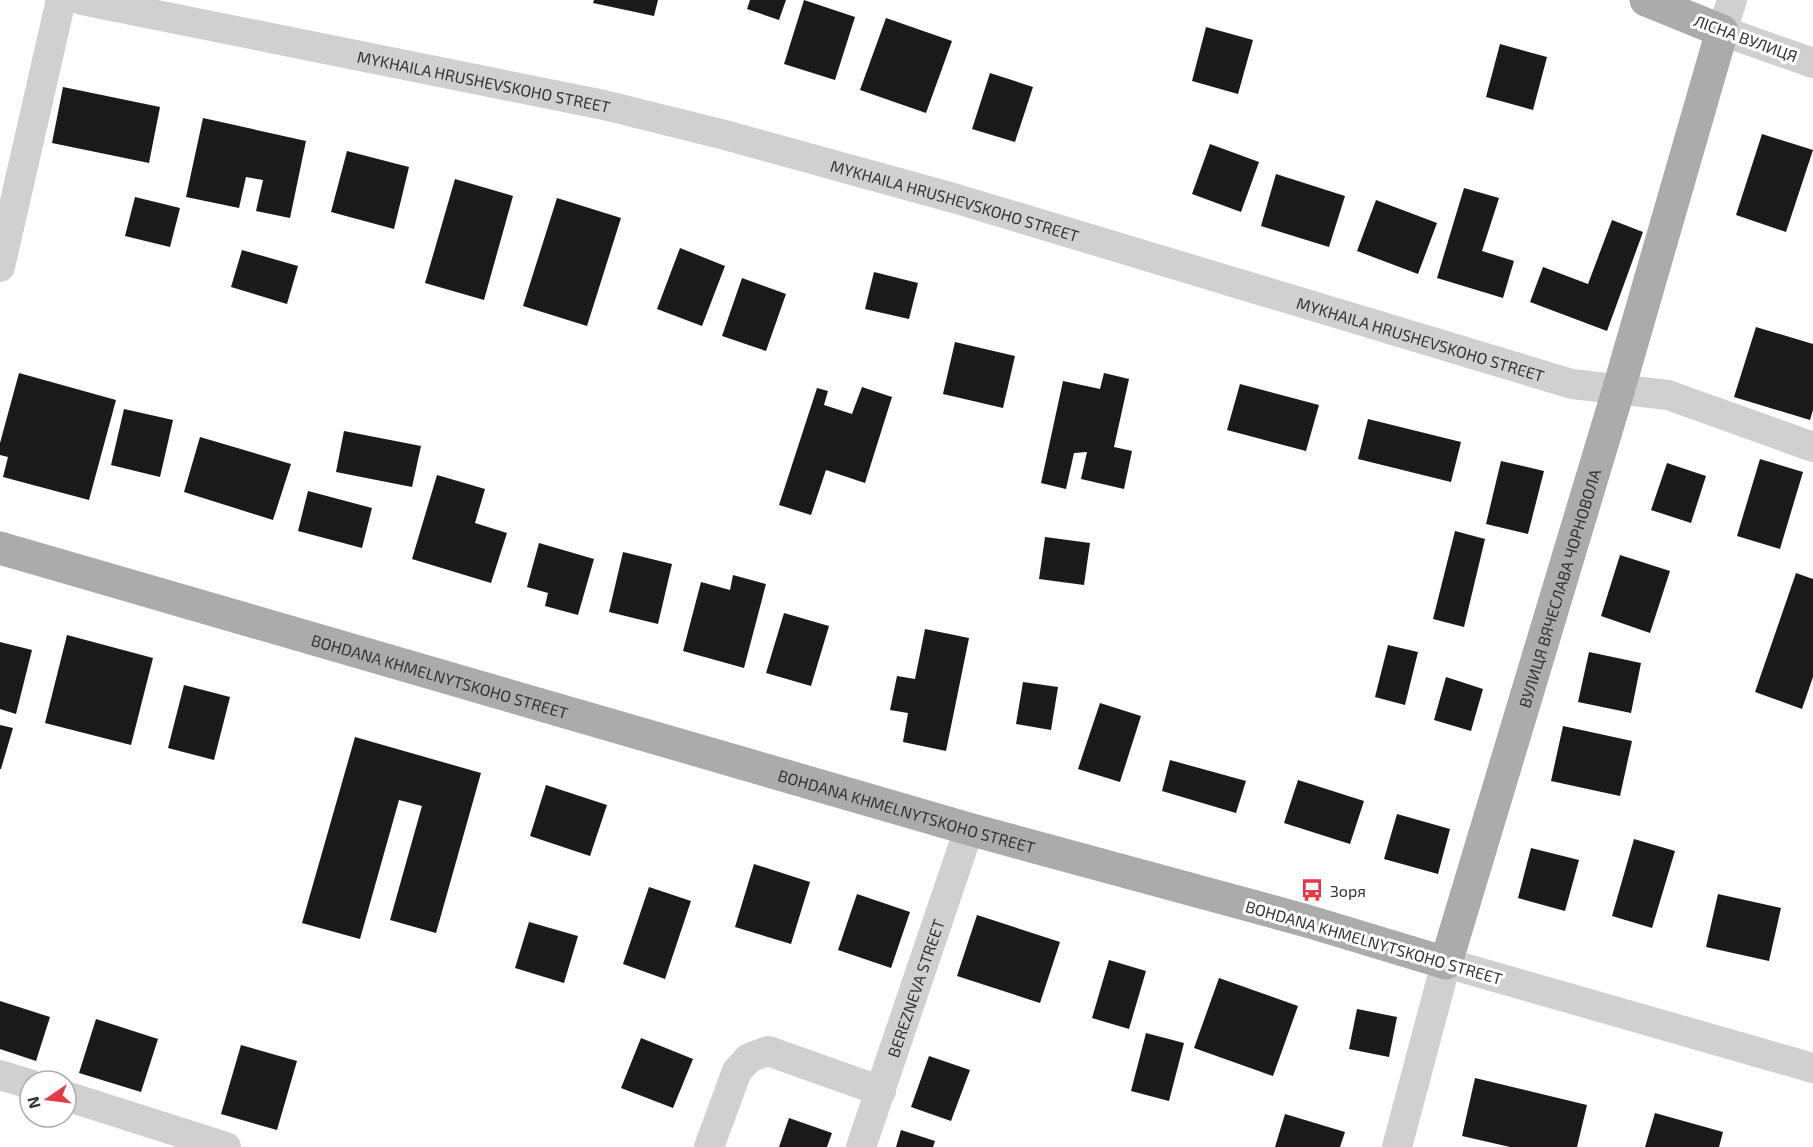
<svg xmlns="http://www.w3.org/2000/svg" width="1813" height="1147" font-family="'Exo 2',sans-serif">
<style>
.building{fill:#1a1a1a}
.lines{fill:none;stroke-linecap:round;stroke-linejoin:round}
.minor{stroke:#d0d0d0;stroke-width:30}
.major{stroke:#ababab;stroke-width:33}
.labels{text-anchor:middle;dominant-baseline:central;stroke-width:6;stroke-linejoin:round;paint-order:stroke}
.street-label{font-size:16px;fill:#333;stroke:#fff}
.poi-label{font-size:16px;fill:#333;stroke:#fff;text-anchor:start}
</style>
<rect width="100%" height="100%" fill="#fff"/>
<path class="building" d="M594 0H658L654 16 593 3Z
M750 0H786L779 20 747 9Z
M804 0 855 17 835 80 784 64Z
M886 18 952 41 926 113 860 90Z
M1206 27 1253 40 1238 94 1192 81Z
M1500 44 1547 57 1533 110 1486 97Z
M990 73 1033 87 1015 142 972 129Z
M63 87 160 107 149 163 52 143Z
M203 118 306 141 290 218 256 211 263 180 246 177 239 208 186 197Z
M1762 134 1813 150 1786 232 1736 215Z
M1210 144 1259 162 1241 212 1192 194Z
M347 151 409 167 394 229 331 212Z
M1276 174 1345 196 1329 247 1261 226Z
M455 179 513 196 484 300 425 283Z
M1464 188 1499 198 1482 251 1514 261 1503 298 1437 278Z
M135 197 180 208 170 247 125 236Z
M557 198 621 218 587 326 523 306Z
M1376 200 1437 223 1418 274 1357 251Z
M1612 220 1643 232 1607 331 1530 302 1543 267 1588 284Z
M680 248 725 266 702 326 657 309Z
M242 250 298 266 287 304 231 287Z
M874 272 918 283 909 319 865 309Z
M742 278 786 294 766 351 722 336Z
M1756 327 1813 344V410L1810 420 1734 397Z
M955 342 1015 356 1003 408 943 394Z
M19 373 116 400 89 500 3 477 8 457 0 455V443Z
M1104 373 1129 379 1114 447 1132 451 1124 489 1081 479 1087 452 1074 453 1066 489 1041 483 1063 381 1100 389Z
M1240 384 1319 405 1306 451 1227 430Z
M862 387 892 397 865 483 826 470 811 515 779 505 817 388 828 391 824 405 852 414Z
M124 409 173 420 160 477 111 465Z
M1368 419 1461 442 1451 482 1358 459Z
M344 431 421 446 412 487 336 472Z
M200 437 291 464 273 520 184 492Z
M1760 459 1803 472 1780 549 1737 536Z
M1501 461 1544 471 1528 534 1486 524Z
M1667 463 1706 476 1691 523 1651 510Z
M437 475 485 489 475 523 507 533 491 583 412 559Z
M308 491 372 508 362 548 298 531Z
M1455 531 1485 539 1464 627 1433 619Z
M1045 537 1090 543 1084 585 1039 579Z
M539 543 594 559 578 615 545 606 548 593 527 587Z
M623 552 672 564 658 624 609 612Z
M1620 555 1670 571 1650 633 1601 616Z
M1796 573 1813 579V677L1802 709 1755 692Z
M733 575 766 584 744 668 683 651 701 582 730 590Z
M784 613 829 626 811 686 766 673Z
M925 629 969 638 946 751 903 742 908 713 890 710 897 676 915 679Z
M67 635 153 658 131 745 45 723Z
M0 642 32 650 16 714 0 709Z
M1388 645 1418 652 1405 705 1375 697Z
M1589 652 1641 663 1631 713 1578 702Z
M1446 677 1483 689 1471 731 1434 720Z
M1023 682 1058 687 1051 730 1016 724Z
M184 685 230 697 214 760 168 748Z
M1100 703 1141 716 1120 782 1078 769Z
M0 725 13 728 1 769H0Z
M1563 726 1632 741 1620 796 1551 781Z
M355 737 481 773 436 933 390 920 422 806 399 800 360 939 302 923Z
M1170 760 1246 781 1236 813 1162 791Z
M1298 780 1364 801 1350 844 1284 823Z
M546 785 607 805 590 856 530 836Z
M1397 814 1450 829 1438 874 1384 859Z
M1634 839 1675 851 1652 928 1612 916Z
M1531 848 1579 860 1565 911 1518 898Z
M754 864 810 882 791 944 735 927Z
M649 887 691 901 665 979 623 964Z
M857 894 910 912 891 968 838 950Z
M1718 894 1781 908 1769 961 1706 947Z
M977 915 1060 942 1040 1003 957 976Z
M529 922 578 936 564 983 515 968Z
M1109 960 1146 971 1129 1029 1092 1018Z
M1219 978 1298 1006 1273 1076 1194 1048Z
M0 1001 50 1017 36 1061 0 1049Z
M1357 1009 1397 1017 1389 1057 1349 1049Z
M96 1019 158 1039 141 1092 79 1073Z
M1146 1033 1184 1043 1169 1101 1131 1091Z
M641 1038 693 1059 673 1108 621 1088Z
M241 1045 297 1061 277 1130 221 1114Z
M929 1056 970 1070 951 1121 911 1107Z
M1475 1078 1587 1105 1577 1147H1510L1462 1136Z
M1655 1113 1723 1132 1719 1147H1645Z
M1285 1114 1345 1132 1340 1147H1275Z
M789 1118 832 1133 827 1147H779Z
M901 1130 935 1141 933 1147H896Z"/>
<g class="lines">
<g class="minor">
<path id="s1" d="M82 0 604 105 725 135 957 199 1572 384 1668 395 1813 447"/>
<path d="M1732 0 1722 31 1813 63"/>
<path d="M0 267 61 0"/>
<path d="M0 1075 30 1084"/>
<path d="M66 1096 226 1147"/>
<path d="M709 1147 737 1071 749 1058 768 1051 881 1091"/>
<path id="s2" d="M861 1147 969 829"/>
<path d="M1397 1147 1446 963 1813 1068"/>
</g>
<path class="major" id="s3" d="M0 548 969 829 1307 921 1446 963 1619 388 1722 31 1646 0"/>
</g>
<defs>
<g id="bus-bare" transform="scale(1.8)"><path d="M-5-6H5V4H4V6H2V4H-2V6H-4V4H-5ZM-3.5-4V0h7V-4ZM-3.5 1.2v1.5H-2V1.2ZM2 1.2v1.5H3.5V1.2Z" fill="#e63946" stroke="#fff" stroke-width="2.5" paint-order="stroke"/></g>
</defs>
<g fill-rule="evenodd">
<use href="#bus-bare" x="1312" y="890"/>
</g>
<g class="labels">
<g class="street-label">
<text transform="translate(1746 38) rotate(20)">ЛІСНА ВУЛИЦЯ</text>
<text stroke="none"><textPath href="#s1" startOffset="410">MYKHAILA HRUSHEVSKOHO STREET</textPath></text>
<text stroke="none"><textPath href="#s1" startOffset="896">MYKHAILA HRUSHEVSKOHO STREET</textPath></text>
<text stroke="none"><textPath href="#s1" startOffset="1382">MYKHAILA HRUSHEVSKOHO STREET</textPath></text>
<text stroke="none"><textPath href="#s3" startOffset="1896">ВУЛИЦЯ ВЯЧЕСЛАВА ЧОРНОВОЛА</textPath></text>
<text stroke="none"><textPath href="#s3" startOffset="458">BOHDANA KHMELNYTSKOHO STREET</textPath></text>
<text stroke="none"><textPath href="#s3" startOffset="944">BOHDANA KHMELNYTSKOHO STREET</textPath></text>
<text transform="translate(1374 942) rotate(16)">BOHDANA KHMELNYTSKOHO STREET</text>
<text stroke="none"><textPath href="#s2" startOffset="168">BEREZNEVA STREET</textPath></text>
</g>
<g class="poi-label">
<text x="1330" y="890">Зоря</text>
</g>
</g>
<g transform="translate(48 1099) rotate(256)"><circle r="28" fill="#ffffff" stroke="#adadad" stroke-width="1.5"/>
<path d="M0-4.5L10 22L0 15L-10 22Z" fill="#e63946"/>
<text y="-9" font-size="16" font-weight="bold" text-anchor="middle" fill="#333333">N</text>
</g>
</svg>
